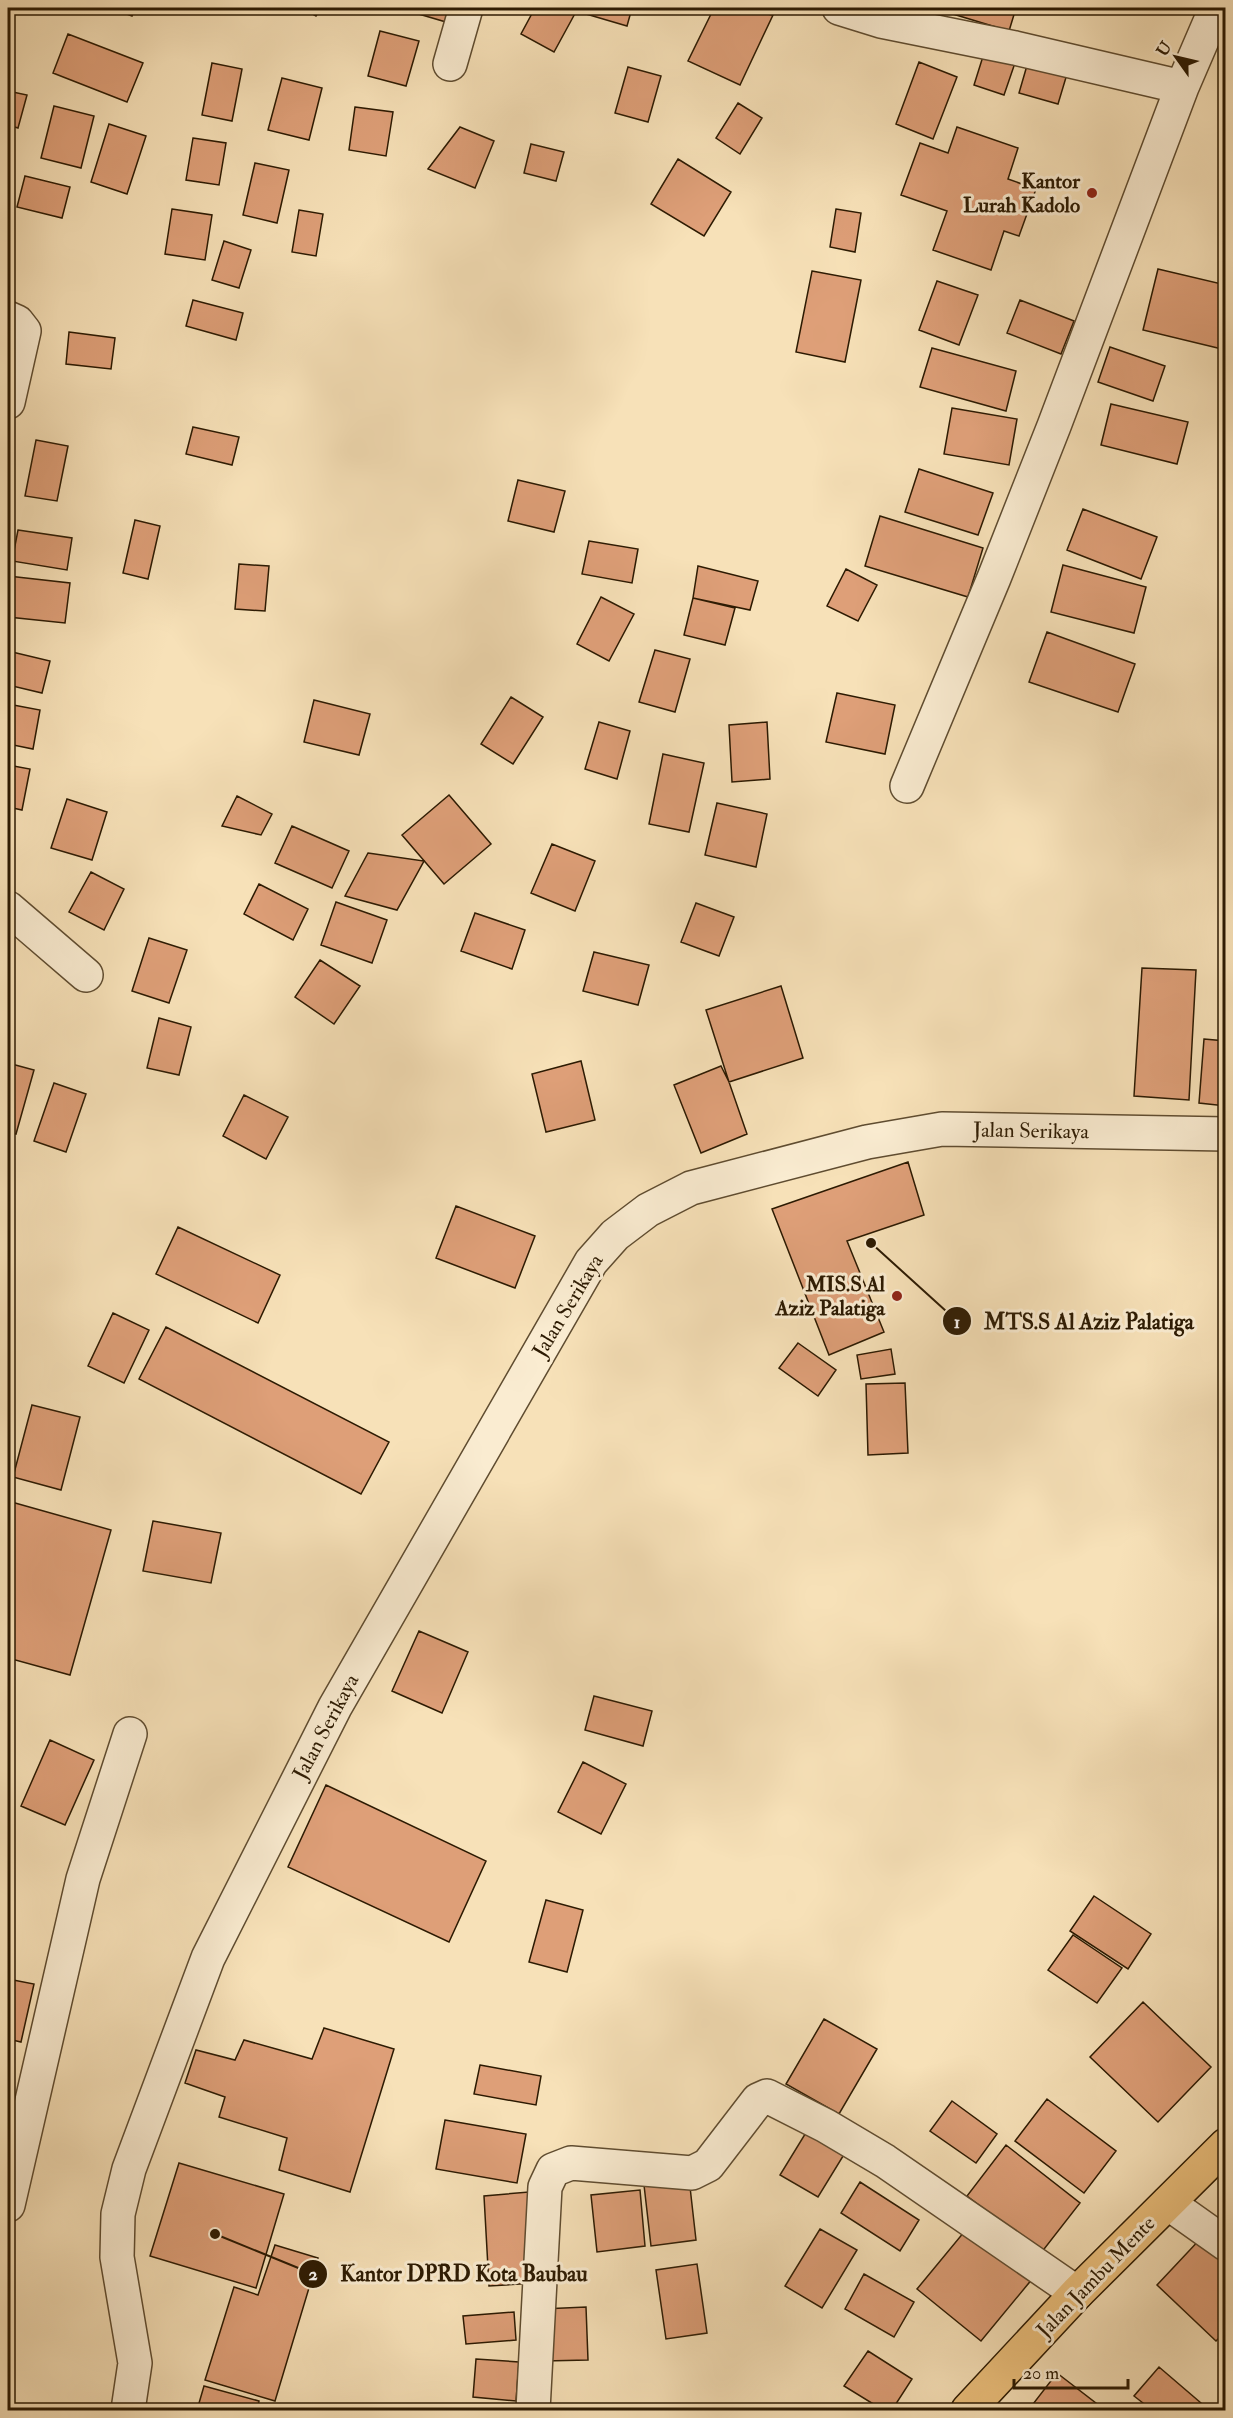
<svg xmlns="http://www.w3.org/2000/svg" width="1233" height="2418" font-family="'IM FELL Double Pica',serif">
<style>
.building{fill:#de9f78;stroke:#2c1a02;stroke-width:1.5}
.lines{fill:none;stroke-linecap:round;stroke-linejoin:round}
.minor-casing{stroke:#5f4c30;stroke-width:36}
.major-casing{stroke:#2c1a02;stroke-width:36}
.minor{stroke:#faecd1;stroke-width:33}
.major{stroke:#ecc07c;stroke-width:33}
.poi-dot{fill:#8f2418;stroke:#faecd1;stroke-width:2}
.labels{text-anchor:middle;dominant-baseline:central;stroke-width:6;stroke-linejoin:round;paint-order:stroke}
.poi-label{font-size:21px;font-weight:bold;fill:#2c1a02;stroke:#faecd1;text-anchor:end}
.street-label{font-size:21px;fill:#2c1a02;stroke:#faecd1}
.leader{fill:none;stroke:#2c1a02;stroke-width:2}
.callout-dot{fill:#2c1a02;stroke:#faecd1;stroke-width:2}
.mark-label{font-size:18px;text-anchor:middle;font-weight:bold;fill:#fff}
.callout-label{font-size:22px;text-anchor:middle;font-weight:bold;fill:#2c1a02;stroke:#faecd1;stroke-width:6;stroke-linejoin:round;paint-order:stroke}
</style>
<rect width="100%" height="100%" fill="#f7e1b8"/>
<filter id="stains"><feTurbulence type="fractalNoise" baseFrequency=".00333" numOctaves="4"/><feColorMatrix values="0 0 0 0 .2 0 0 0 0 .09 0 0 0 0 .02 0 0 0 .5 -.17"/></filter>
<radialGradient id="worn" r=".72"><stop offset=".6" stop-color="#630" stop-opacity="0"/><stop offset="1" stop-color="#630" stop-opacity=".3"/></radialGradient>
<path class="building" d="M111 8H135L132 16Z
M302 8H321L316 16Z
M406 8H450L446 22 405 10Z
M535 8H578L554 52 521 34Z
M588 8H632L627 26 586 14Z
M714 8H732L773 15 740 85 688 61Z
M933 8H1016L1009 31Z
M380 31 419 41 406 86 368 76Z
M68 34 143 63 127 102 53 73Z
M985 50 1016 60 1004 95 974 85Z
M919 62 957 77 933 139 896 124Z
M1028 62 1067 74 1058 104 1019 93Z
M212 63 242 69 232 121 202 115Z
M628 67 661 76 648 122 615 113Z
M282 78 322 88 309 140 268 130Z
M8 91 27 95 18 128 8 125Z
M738 103 762 118 740 154 716 138Z
M54 106 94 116 81 168 41 158Z
M355 107 393 112 386 156 349 150Z
M109 124 146 136 127 194 91 182Z
M460 127 494 141 475 188 428 169Z
M957 127 1018 148 1008 179 1036 189 1019 236 1004 231 991 270 933 250 947 211 901 195 920 143 948 153Z
M193 138 226 143 219 185 186 180Z
M531 144 564 152 556 181 524 173Z
M678 159 731 192 704 236 651 204Z
M255 163 289 170 277 223 243 215Z
M25 176 70 187 62 218 17 207Z
M172 209 212 215 205 260 165 254Z
M836 209 861 213 855 252 830 247Z
M299 210 323 214 316 256 292 252Z
M224 241 251 250 239 288 212 280Z
M1158 269 1226 285V350L1143 330Z
M812 271 861 280 845 362 796 352Z
M937 281 978 295 959 345 919 330Z
M193 300 243 313 236 340 186 326Z
M1020 300 1074 321 1061 354 1007 333Z
M69 332 115 338 111 369 66 364Z
M1110 347 1165 366 1153 401 1098 382Z
M932 348 1016 371 1006 411 920 387Z
M1111 404 1188 422 1177 464 1101 445Z
M952 408 1017 419 1009 465 944 454Z
M193 427 239 437 232 465 186 454Z
M36 440 68 446 57 501 25 496Z
M919 469 993 493 978 535 905 512Z
M518 480 565 491 554 532 508 521Z
M1083 509 1157 537 1141 579 1067 550Z
M880 516 983 548 968 597 865 566Z
M135 520 160 526 148 579 123 573Z
M18 530 72 538 67 570 12 561Z
M589 541 638 549 632 583 582 574Z
M239 564 269 566 265 611 235 609Z
M1063 565 1146 587 1134 633 1051 612Z
M698 566 758 581 750 610 693 598Z
M846 569 877 585 858 621 827 606Z
M8 576 70 583 65 623 8 617Z
M601 597 634 614 609 661 577 644Z
M693 598 735 608 725 645 684 635Z
M1047 632 1135 664 1118 712 1029 682Z
M655 650 690 659 675 712 639 702Z
M8 651 50 661 42 693 8 685Z
M837 693 895 705 885 754 826 742Z
M511 697 543 717 513 764 481 744Z
M314 700 370 714 359 755 304 742Z
M8 704 40 710 33 749 8 744Z
M599 722 630 731 617 779 585 769Z
M767 722 770 779 732 782 729 725Z
M663 754 704 763 689 832 649 824Z
M8 765 30 769 22 810 8 807Z
M449 795 491 844 444 884 402 835Z
M237 796 272 814 261 835 222 826Z
M67 799 107 812 92 860 51 848Z
M717 803 767 814 756 867 705 855Z
M292 826 349 851 332 888 275 863Z
M552 844 595 861 575 911 531 893Z
M368 853 424 861 397 910 345 896Z
M91 872 124 889 104 930 69 912Z
M259 884 308 909 293 940 244 914Z
M336 902 387 920 372 963 321 945Z
M696 903 734 917 719 956 681 942Z
M475 913 525 930 512 969 461 951Z
M149 938 187 950 169 1003 132 991Z
M594 952 649 965 638 1005 583 991Z
M320 960 360 986 334 1024 295 997Z
M1142 968 1196 970 1189 1100 1134 1096Z
M781 986 803 1058 729 1082 706 1010Z
M159 1018 191 1027 179 1075 147 1068Z
M1204 1039 1226 1041V1106L1199 1103Z
M581 1061 595 1120 546 1132 532 1074Z
M8 1063 34 1070 16 1134 8 1132Z
M721 1066 729 1082 747 1134 701 1153 674 1085Z
M54 1083 86 1094 66 1152 34 1141Z
M244 1095 288 1117 266 1159 223 1136Z
M908 1162 924 1215 847 1241 884 1332 829 1355 772 1209Z
M456 1206 535 1236 515 1288 436 1258Z
M178 1227 280 1275 258 1323 156 1274Z
M113 1313 149 1330 124 1383 88 1366Z
M166 1327 389 1442 361 1494 139 1379Z
M798 1343 836 1370 818 1396 779 1368Z
M891 1349 895 1374 861 1379 857 1355Z
M905 1383 908 1453 868 1455 866 1384Z
M32 1405 80 1417 61 1490 13 1477Z
M8 1501 111 1530 70 1675 8 1658Z
M153 1521 221 1533 211 1583 143 1571Z
M419 1631 468 1652 442 1713 392 1691Z
M594 1696 652 1711 643 1746 585 1730Z
M50 1740 94 1760 65 1825 21 1806Z
M583 1762 626 1784 601 1834 558 1812Z
M326 1785 486 1861 449 1942 288 1867Z
M1094 1896 1151 1934 1128 1969 1070 1931Z
M546 1900 583 1910 567 1972 529 1962Z
M1073 1935 1122 1968 1097 2003 1048 1970Z
M8 1979 34 1984 21 2042 8 2039Z
M1143 2002 1211 2067 1158 2122 1090 2057Z
M824 2019 877 2049 839 2114 786 2084Z
M324 2028 394 2049 350 2192 279 2170 287 2138 219 2117 225 2097 185 2083 196 2050 235 2060 244 2040 312 2059Z
M480 2065 541 2076 536 2105 474 2094Z
M1047 2099 1116 2151 1084 2193 1015 2141Z
M952 2101 997 2134 976 2163 930 2131Z
M445 2120 526 2134 517 2183 436 2169Z
M810 2126 848 2148 818 2197 780 2175Z
M1006 2145 1080 2203 1041 2253 967 2196Z
M179 2163 284 2194 256 2288 150 2256Z
M689 2178 696 2240 651 2246 644 2185Z
M860 2182 919 2220 900 2251 841 2213Z
M640 2190 645 2246 597 2252 591 2195Z
M529 2192 535 2283 489 2286 484 2196Z
M969 2226 1033 2278 981 2341 917 2289Z
M820 2229 857 2250 822 2308 785 2286Z
M1203 2236 1226 2257V2331L1216 2341 1157 2285Z
M275 2245 318 2258 275 2401 205 2380 234 2287 258 2295Z
M697 2264 707 2333 666 2339 656 2270Z
M864 2274 914 2302 894 2337 845 2309Z
M586 2307 588 2360 544 2361 542 2309Z
M514 2312 516 2340 466 2344 463 2316Z
M868 2351 912 2379 892 2410H883L844 2386Z
M476 2359 519 2362 516 2401 473 2397Z
M1159 2367 1201 2403 1194 2410H1152L1134 2396Z
M1057 2373 1101 2407 1099 2410H1041L1033 2404Z
M204 2386 259 2401 257 2410H197Z"/>
<g class="lines">
<g class="minor-casing">
<path id="minor" d="M839 8 881 21 1015 48 1182 87
M450 64 466 8
M8 318 17 322 24 331 8 402
M907 786 994 578 1054 426 1182 87 1216 8
M8 908 86 975
M1168 2203 1226 2244
M8 2205 83 1879 130 1734
M128 2410 135 2363 117 2257 118 2214 129 2169 208 1958 335 1707 591 1262 615 1235 648 1210 691 1188 867 1142 942 1129 1226 1134
M533 2410 545 2187 553 2170 571 2163 692 2173 708 2165 758 2100 767 2096 826 2126 885 2161 1077 2293"/>
</g>
<g class="major-casing">
<path id="major" d="M968 2410 1077 2293 1226 2145"/>
</g>
<use href="#minor" class="minor"/>
<use href="#major" class="major"/>
</g>
<g class="poi-dot">
<circle cx="1092" cy="193" r="6"/>
<circle cx="897" cy="1296" r="6"/>
</g>
<g class="labels">
<g class="poi-label">
<text x="1080" y="181">Kantor<tspan x="1080" dy="24">Lurah Kadolo</tspan></text>
<text x="885" y="1284">MIS.S Al<tspan x="885" dy="24">Aziz Palatiga</tspan></text>
</g>
<g class="street-label">
<text transform="translate(1031 1131) rotate(1)">Jalan Serikaya</text>
<text transform="translate(568 1306) rotate(-59)">Jalan Serikaya</text>
<text transform="translate(326 1727) rotate(-62)">Jalan Serikaya</text>
<text transform="translate(1096 2277) rotate(-46)">Jalan Jambu Mente</text>
</g>
</g>
<path class="leader" d="M871 1243L957 1321M215 2234L313 2274"/>
<g class="callout-dot">
<circle cx="871" cy="1243" r="6"/>
<circle cx="215" cy="2234" r="6"/>
<circle cx="957" cy="1321" r="15"/>
<circle cx="313" cy="2274" r="15"/>
</g>
<g class="mark-label">
<text x="957" y="1328">1</text>
<text x="313" y="2280">2</text>
</g>
<g class="callout-label">
<text x="1089" y="1329">MTS.S Al Aziz Palatiga</text>
<text x="464" y="2281">Kantor DPRD Kota Baubau</text>
</g>
<rect width="1233" height="2418" fill="none" stroke="#f7e1b8" stroke-width="30"/>
<rect x="9" y="9" width="1215" height="2400" fill="none" stroke="#2c1a02" stroke-width="3"/>
<rect x="15" y="15" width="1203" height="2388" fill="none" stroke="#2c1a02" stroke-width="1.5"/>
<g transform="translate(1176 57) rotate(304)" stroke="#faecd1" stroke-width="4.5" paint-order="stroke">
<path d="M0-4.5L10 22L0 15L-10 22Z" fill="#2c1a02"/>
<text y="-9" font-size="16" font-weight="bold" text-anchor="middle" fill="#2c1a02">U</text>
</g>
<path d="M1014 2379v9h114v-9" fill="none" stroke="#2c1a02" stroke-width="3"/>
<text x="1023" y="2379" font-size="18" fill="#2c1a02" stroke="#faecd1" stroke-width="4.5" paint-order="stroke">20 m</text>
<rect width="100%" height="100%" filter="url(#stains)"/>
<rect width="100%" height="100%" fill="url(#worn)"/>
</svg>
